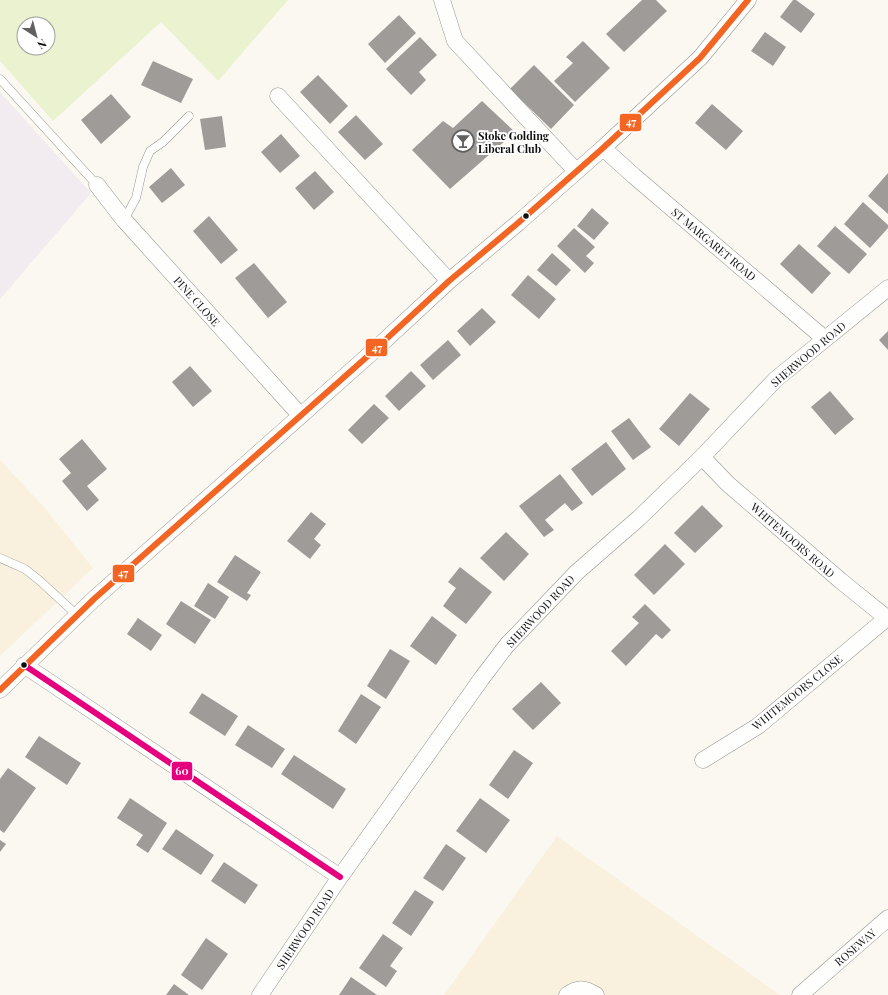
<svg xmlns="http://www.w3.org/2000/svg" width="888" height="995" font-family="'Playfair Display',serif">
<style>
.industrial{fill:#f2ebef}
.farmland{fill:#f9f1dd}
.green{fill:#eaf2d0;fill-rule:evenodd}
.building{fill:#9e9b98}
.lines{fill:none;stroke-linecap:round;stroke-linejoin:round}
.lane-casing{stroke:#959391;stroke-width:9}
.street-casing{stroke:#959391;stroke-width:17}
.lane{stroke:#fefefd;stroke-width:8}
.street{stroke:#fefefd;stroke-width:16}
.bus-1-casing{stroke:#fff;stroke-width:9}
.bus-2-casing{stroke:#fff;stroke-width:9}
.bus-1{stroke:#f26522;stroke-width:6}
.bus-2{stroke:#e5007d;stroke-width:6}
.bus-dot{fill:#0e0e0e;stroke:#fff;stroke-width:1.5}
.labels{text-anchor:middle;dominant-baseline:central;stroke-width:4;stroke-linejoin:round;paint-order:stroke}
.poi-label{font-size:11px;font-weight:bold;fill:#0e0e0e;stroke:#fff;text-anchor:start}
.street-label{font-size:11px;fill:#0e0e0e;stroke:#fff}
.line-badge{stroke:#fff;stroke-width:1.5}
.badge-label{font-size:11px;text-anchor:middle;font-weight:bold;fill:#fff}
</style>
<rect width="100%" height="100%" fill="#fbf8f2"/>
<path class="industrial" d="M0 92 91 193 0 299Z"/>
<path class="farmland" d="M0 460 44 507 93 568 0 656Z
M557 836 780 995H444Z"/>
<path class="green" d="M0 0H288L218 81 161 22 53 121 0 61ZM24 24H48V48H24Z"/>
<path class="building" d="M642 0H656L667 11 624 52 606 34Z
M793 0H796L815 14 801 33 780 17Z
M399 15 416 33 385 63 368 44Z
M765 32 786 47 773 66 751 51Z
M420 37 437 55 419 72 426 80 411 95 386 69Z
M583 41 610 68 575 102 554 81 573 63 566 57Z
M153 61 193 79 181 103 141 85Z
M534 65 574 105 551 129 510 89Z
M318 75 348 106 330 124 300 92Z
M111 94 131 117 101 144 81 120Z
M482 101 515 132 450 189 412 150 443 121 453 128Z
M712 104 743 131 726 150 695 123Z
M356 115 383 144 365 160 338 132Z
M222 116 226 147 205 150 200 119Z
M281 134 300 156 280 173 261 152Z
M171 168 185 185 162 203 149 187Z
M315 171 334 192 314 210 295 188Z
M888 173V214L868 196Z
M863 202 888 225V228L870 248 844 224Z
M592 208 609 223 594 240 577 226Z
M209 216 238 250 221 264 193 231Z
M835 226 867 254 849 274 817 246Z
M574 228 595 247 586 256 594 263 585 273 557 246Z
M799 244 831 273 812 294 780 264Z
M552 253 571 270 556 286 537 270Z
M254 263 287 302 268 318 235 278Z
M528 275 556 299 539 319 511 295Z
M482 308 496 322 470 346 457 331Z
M888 331V350L879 340Z
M448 340 461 355 433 380 420 365Z
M190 366 212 391 193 407 172 382Z
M411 371 426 386 399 411 385 396Z
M830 391 854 419 835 435 811 407Z
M690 393 710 409 679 446 659 429Z
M374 404 389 418 362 444 348 430Z
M629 418 651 447 633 460 611 431Z
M82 439 107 469 87 486 99 500 87 511 62 481 71 473 59 459Z
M606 442 626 469 592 496 571 469Z
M560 474 583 503 572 511 565 503 545 520 554 530 544 537 519 506Z
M702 505 723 526 695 553 674 533Z
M311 512 326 524 314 539 321 545 310 559 287 541Z
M506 532 529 554 504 581 480 558Z
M665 544 685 564 654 595 634 575Z
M235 555 261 572 247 593 251 595 247 601 217 582Z
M460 567 492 592 466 624 443 606 456 588 448 582Z
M208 583 229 597 215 619 194 606Z
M181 601 211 620 195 644 166 624Z
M645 604 671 630 662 639 656 634 626 666 611 651 639 623 632 617Z
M432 616 457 635 436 665 410 646Z
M138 618 162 635 151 651 127 634Z
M390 649 410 661 386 699 367 686Z
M541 682 561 703 533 730 512 709Z
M202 693 238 716 225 736 189 713Z
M361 694 381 707 356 744 338 731Z
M248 725 285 749 272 768 235 745Z
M39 736 81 763 67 785 25 757Z
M514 750 533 763 508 799 489 785Z
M294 755 346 789 333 809 281 774Z
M8 768 36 788 4 833 0 830V779Z
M130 798 167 823 148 853 136 845 143 835 117 818Z
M480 798 510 820 486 853 456 831Z
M176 829 214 855 201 875 162 849Z
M0 840 6 844 0 852Z
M446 844 466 858 443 891 423 878Z
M224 862 258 885 245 904 211 881Z
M415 890 434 902 411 936 392 923Z
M383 934 403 948 390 966 397 971 386 987 359 968Z
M206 938 228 954 202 990 181 975Z
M351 977 377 995H339Z
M174 984 189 995H166Z"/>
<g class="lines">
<g class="lane-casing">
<path id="lane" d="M0 79 97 185
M124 220 136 198 143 167 150 151 163 142 189 116
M0 558 25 569 39 580 77 615"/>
</g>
<g class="street-casing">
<path id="street" d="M442 0 455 41 576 171
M278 96 449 281
M603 148 634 176 825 339
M97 185 124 220 300 415
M702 457 728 484 841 581 888 619
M24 665 340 877
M0 690 94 599 369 355 449 281 518 223 603 148 700 58 748 0
M703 760 758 726 887 618
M260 995 340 877 482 678 507 645 577 572 639 518 702 457 776 379 888 288
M567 995C579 987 585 988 596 995
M800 995 888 918"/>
</g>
<use href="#lane" class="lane"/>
<use href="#street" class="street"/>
<g class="bus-1-casing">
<path id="bus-1" d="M0 690 94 599 369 355 449 281 518 223 603 148 700 58 748 0"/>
</g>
<g class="bus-2-casing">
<path id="bus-2" d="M24 665 340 877"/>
</g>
<use href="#bus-1" class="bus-1"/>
<use href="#bus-2" class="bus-2"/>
</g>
<defs>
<g id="bar-ring" transform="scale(1.15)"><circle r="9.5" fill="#fff" stroke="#61605e" stroke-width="1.5"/><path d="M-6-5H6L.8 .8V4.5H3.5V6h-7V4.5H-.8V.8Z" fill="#61605e"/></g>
</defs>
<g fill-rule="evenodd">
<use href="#bar-ring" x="463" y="141"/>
</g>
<g class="bus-dot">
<circle cx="526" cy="216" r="3.5"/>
<circle cx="24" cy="665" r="3.5"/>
</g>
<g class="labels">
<g class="poi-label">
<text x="478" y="135">Stoke Golding<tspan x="478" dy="13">Liberal Club</tspan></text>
</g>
<g class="street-label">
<text transform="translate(714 244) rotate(40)">ST MARGARET ROAD</text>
<text transform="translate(197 301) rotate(48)">PINE CLOSE</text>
<text transform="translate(808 354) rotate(-40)">SHERWOOD ROAD</text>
<text transform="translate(793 540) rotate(41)">WHITEMOORS ROAD</text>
<text transform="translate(540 611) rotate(-47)">SHERWOOD ROAD</text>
<text transform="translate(797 692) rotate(-39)">WHITEMOORS CLOSE</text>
<text transform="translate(305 929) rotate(-56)">SHERWOOD ROAD</text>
<text transform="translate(855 947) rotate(-41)">ROSEWAY</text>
</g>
</g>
<g class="line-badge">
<rect x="619" y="113" width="23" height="19" rx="4" fill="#f26522"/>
<rect x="365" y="338" width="23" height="19" rx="4" fill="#f26522"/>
<rect x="112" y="564" width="23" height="19" rx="4" fill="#f26522"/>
<rect x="171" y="761" width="22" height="20" rx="4" fill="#e5007d"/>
</g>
<g class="badge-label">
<text x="631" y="126">47</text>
<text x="377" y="352">47</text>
<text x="123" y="577">47</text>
<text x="182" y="775">60</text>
</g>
<g transform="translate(36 36) rotate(144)"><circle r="19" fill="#ffffff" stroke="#9f9f9f"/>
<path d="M0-3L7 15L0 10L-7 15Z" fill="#61605e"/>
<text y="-6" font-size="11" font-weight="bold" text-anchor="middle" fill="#0e0e0e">N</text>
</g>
</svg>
